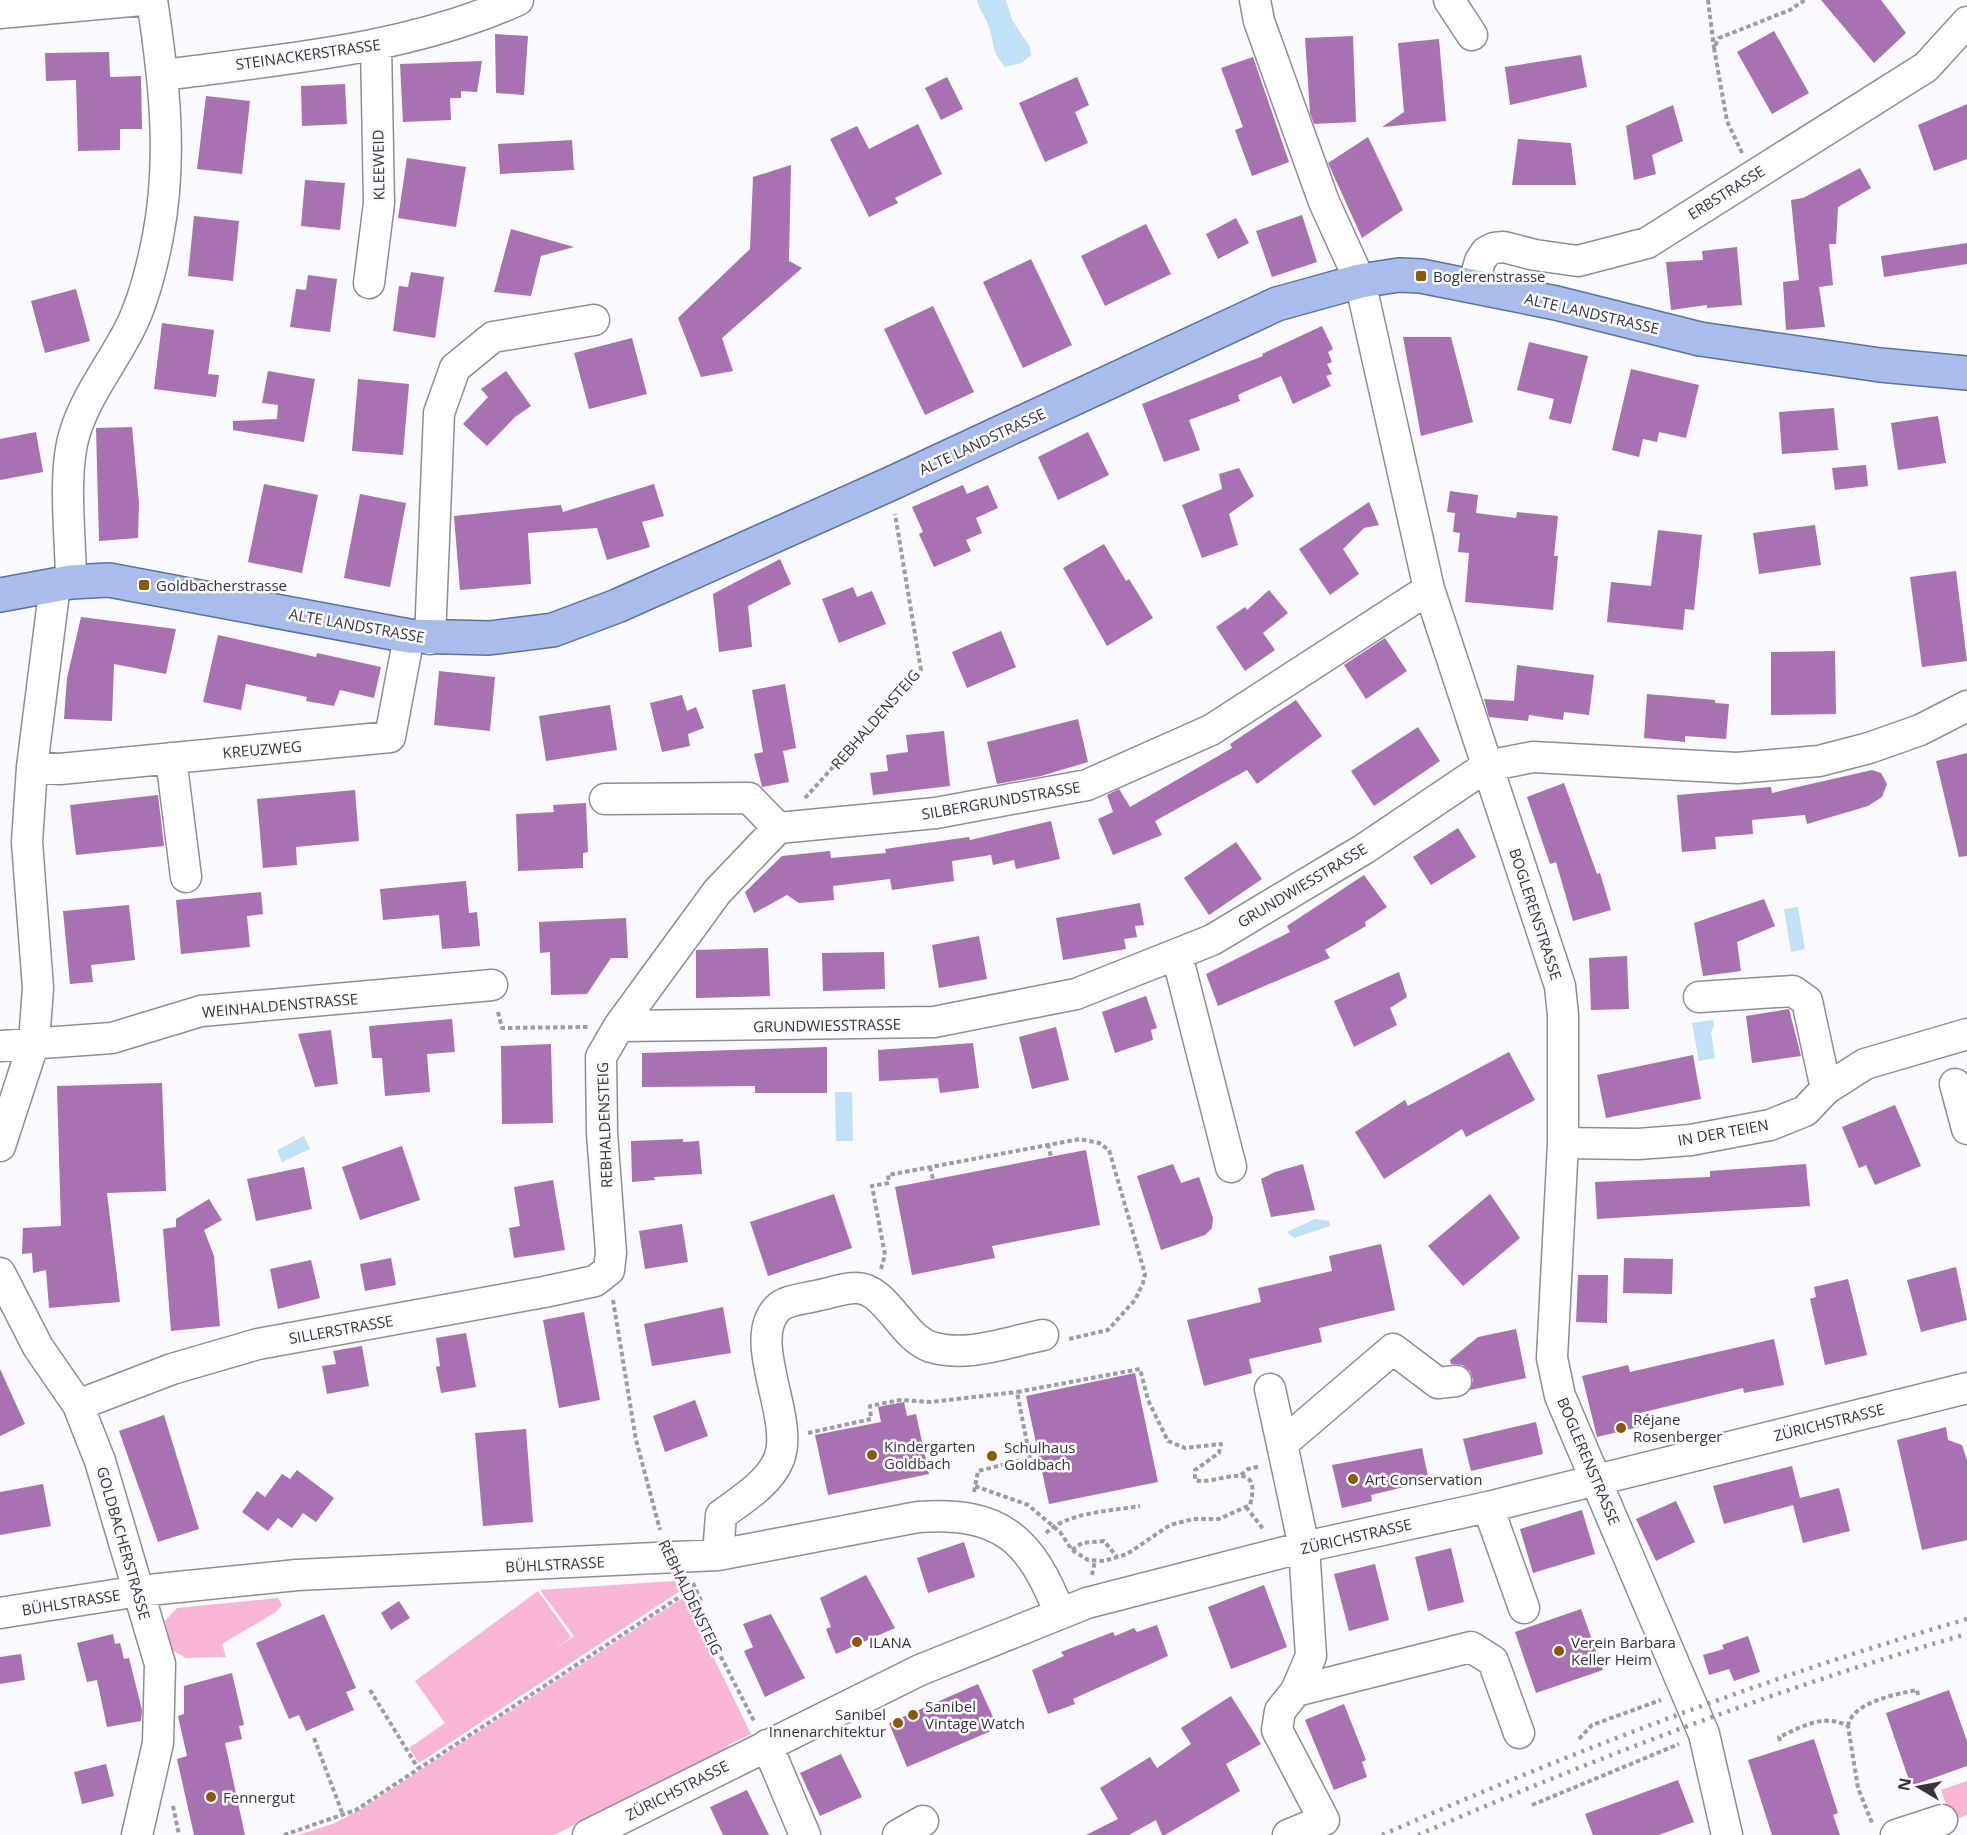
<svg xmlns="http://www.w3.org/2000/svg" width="1967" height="1835" font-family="'Open Sans',sans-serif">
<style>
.green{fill:#f8b5d5}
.water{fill:#c1e1f7}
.building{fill:#a771b2}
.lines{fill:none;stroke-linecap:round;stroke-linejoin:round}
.minor-casing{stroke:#8e8d96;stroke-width:33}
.major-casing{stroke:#5a71a5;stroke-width:36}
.path{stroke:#9d9da1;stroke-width:4;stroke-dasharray:4.5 3;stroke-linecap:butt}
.minor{stroke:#fff;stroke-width:30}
.major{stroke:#a8bdec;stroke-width:33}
.rail{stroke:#9c9ca0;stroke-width:4.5;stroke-dasharray:3 6;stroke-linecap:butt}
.poi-dot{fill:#8b5b02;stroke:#f9f9fe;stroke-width:2}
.labels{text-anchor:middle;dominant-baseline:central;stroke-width:5;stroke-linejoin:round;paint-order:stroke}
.street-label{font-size:15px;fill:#363639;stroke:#f9f9fe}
.poi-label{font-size:15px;fill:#363639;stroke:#f9f9fe;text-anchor:start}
</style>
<rect width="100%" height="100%" fill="#f9f9fe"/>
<path class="green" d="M675 1581 680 1591 419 1763 409 1748 445 1723 415 1681 538 1591 571 1637 552 1651 574 1636 540 1590Z
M684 1597 751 1734 728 1745 729 1749 554 1835H298L335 1823 363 1808Z
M278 1598 282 1605 276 1612 222 1644 226 1657 186 1658 172 1650 165 1621 177 1608Z
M1967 1781V1815L1952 1821 1941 1790Z"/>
<path class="water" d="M977 0H1006L1012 20 1029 45 1031 55 1022 63 1005 67C991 51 995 45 989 27 986 17 979 10 977 0Z
M1798 907 1805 949 1791 952 1784 909Z
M1713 1020 1714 1026 1711 1032 1715 1058 1699 1061 1692 1023Z
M835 1092H852L853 1141H836Z
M304 1136 310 1149 282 1162 277 1150Z
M1315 1219 1329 1221 1330 1226 1294 1238 1287 1232Z"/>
<path class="building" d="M1821 0H1881L1906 33 1874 63Z
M1774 31 1809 93 1772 114 1737 52Z
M495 34 528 36 524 95 496 93Z
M1353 36 1356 122 1314 124 1310 113 1305 38Z
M1439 39 1446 121 1382 127 1404 112 1398 43Z
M109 52 110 77 141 76 142 129H120V150L78 151 76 80 46 81 45 53Z
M1581 55 1587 87 1510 105 1505 67Z
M1253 57 1289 162 1252 176 1235 130 1243 127 1221 68Z
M482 61 477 92 461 91V98H450L451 120 403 122 400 64Z
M947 77 963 109 941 120 925 88Z
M1077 77 1089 105 1075 112 1088 143 1045 162 1019 103Z
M345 84 347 124 302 126 301 86Z
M206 96 250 101 242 174 197 169Z
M1967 104V159L1934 171 1918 125Z
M1673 105 1683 141 1652 155 1656 174 1634 180 1626 126Z
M918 124 942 174 895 198 898 203 869 217 830 139 857 126 869 149Z
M1368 137 1403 210 1362 238 1328 163Z
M1518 139 1571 143 1576 185H1512Z
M572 140 574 170 500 174 498 144Z
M407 158 466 167 456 227 398 218Z
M791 165 789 261 802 268 722 338 733 371 701 377 678 318 750 249 753 177Z
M1860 168 1871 188 1838 207 1836 244H1829L1833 285 1819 287 1825 327 1786 330 1783 282 1799 280 1791 200 1803 198Z
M305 180 345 183 340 230 301 226Z
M1302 215 1317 262 1272 277 1256 231Z
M194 216 239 221 233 281 188 276Z
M1236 218 1249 243 1218 259 1206 234Z
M1146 224 1171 274 1105 306 1081 256Z
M511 229 574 247 541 256 531 296 494 292Z
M1967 243V264L1884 277 1881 256Z
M1737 247 1742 305 1707 308V305L1671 310 1666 262 1703 260 1702 251Z
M1031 259 1072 345 1023 368 983 282Z
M411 272 444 277 435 338 393 331 399 286 408 287Z
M308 275 337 279 330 332 290 327 296 289 306 290Z
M76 289 90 341 45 353 31 301Z
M933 306 974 392 925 415 884 329Z
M162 323 214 330 208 374 219 375 216 397 154 389Z
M1322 326 1333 349 1328 352 1332 362 1327 364 1332 374 1326 376 1331 386 1293 404 1281 376 1244 392 1238 395 1240 401 1189 420 1200 450 1164 462 1142 404 1263 356 1262 354Z
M1403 337H1451L1473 422 1421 436Z
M632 338 647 394 589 409 574 353Z
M1529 342 1588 356 1571 424 1549 419 1554 399 1517 390Z
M1631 369 1699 385 1686 438 1659 432 1657 442 1643 439 1639 457 1612 450Z
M268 371 315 379 304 442 233 430V421L277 419 278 405 262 403Z
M506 371 531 406 515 417 487 446 463 424 488 397 481 389Z
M358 379 409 384 403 455 352 451Z
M1834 408 1838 450 1782 454 1779 412Z
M1938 416 1946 463 1898 470 1891 423Z
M132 427 139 503 138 538 99 541 96 428Z
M36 432 43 472 0 480V439Z
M1088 432 1109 475 1058 500 1038 457Z
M1866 465 1868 486 1835 490 1832 468Z
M1239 468 1254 496 1229 514 1238 545 1202 558 1182 505 1222 489 1219 474Z
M264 484 318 495 302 573 248 562Z
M654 484 664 516 642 522 650 547 607 560 597 528 528 533 531 584 460 590 454 516 561 505 563 512Z
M963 485 967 494 988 485 998 508 976 518 982 533 966 540 971 551 934 567 919 534 923 532 912 507Z
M1450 491 1478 495 1476 513 1516 518 1517 512 1558 516 1554 556H1558L1553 610 1465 602 1469 553 1458 552 1460 533 1453 532 1455 513 1447 512Z
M360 494 406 503 390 587 344 578Z
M1369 502 1379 525 1364 528 1343 549 1359 574 1330 595 1299 549Z
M1815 525 1821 565 1759 574 1753 533Z
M1658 530 1702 535 1694 610 1685 609 1683 630 1607 622 1611 582 1651 586Z
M1104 544 1126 581 1129 579 1153 618 1107 646 1063 568Z
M780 559 791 584 748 606 752 647 719 652 713 594Z
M1956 571 1967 661 1922 667 1910 577Z
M853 587 857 597 872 591 886 624 839 643 822 599Z
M1269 590 1288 613 1263 633 1275 650 1245 671 1216 627 1245 607 1247 610Z
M81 617 176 629 166 674 114 664 112 721 64 719 67 678Z
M1001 631 1016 667 967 688 952 652Z
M218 635 316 657 317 653 381 667 374 698 340 690 334 706 306 701 307 697 246 684 241 710 203 702Z
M1385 638 1407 671 1366 699 1344 665Z
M1835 651 1836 714 1771 715V652Z
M1517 665 1594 675 1589 715 1564 712 1563 720 1529 715 1528 721 1489 717 1484 699 1514 701Z
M439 671 495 677 490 731 434 725Z
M785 684 796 748 783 751 789 782 762 787 754 754 763 752 752 690Z
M1647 694 1715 700V703L1729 704 1726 739 1685 736V742L1644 738Z
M682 695 687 711 696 707 704 728 688 734 690 746 662 752 650 703Z
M1296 700 1322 736 1257 784 1247 770 1155 821 1162 835 1113 855 1098 819 1113 812 1107 795 1119 789 1130 807 1232 748 1230 744Z
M610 705 617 750 546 761 539 716Z
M1078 719 1088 762 1041 776 997 784 987 742Z
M1418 727 1440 761 1374 806 1351 771Z
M944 731 950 786 873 795 870 773 888 771 886 755 908 752 906 735Z
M1967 753V856L1959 857 1936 761Z
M1872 770 1881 773 1887 784 1882 797 1868 806 1807 824 1805 815 1752 820 1753 834 1715 837 1716 849 1682 852 1677 795 1771 787 1772 793Z
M1564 783 1597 874 1600 873 1611 910 1573 921 1556 862 1550 864 1527 797Z
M355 790 359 841 296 847 297 865 263 868 257 799Z
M158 795 164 846 76 855 70 805Z
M586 803 588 852 583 853V868L518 871 516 814 554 812 553 805Z
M1051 821 1060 859 1016 869 1014 860 993 865 991 855 952 861 954 881 892 890 890 879 833 886 834 900 799 903 787 895 754 913 745 892 782 856 830 851 831 858 886 853 885 849 969 837 970 840Z
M1458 828 1476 857 1431 885 1413 857Z
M1236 842 1262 879 1209 915 1184 878Z
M1364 875 1387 907 1365 922 1366 926 1325 950 1330 958 1218 1006 1206 974 1290 932 1287 926Z
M466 881 469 913 477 912 480 946 442 949 439 915 383 920 380 889Z
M261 892 263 914 247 916 250 947 181 954 176 900Z
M1764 899 1775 926 1737 942 1741 971 1703 976 1694 923Z
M1140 903 1144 925 1135 926 1137 937 1124 939 1126 949 1063 960 1056 918Z
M129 905 135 960 91 965 93 982 70 984 63 911Z
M626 918 628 958H611L587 994 551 995 550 952 540 953 539 922Z
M979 936 987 979 939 988 932 945Z
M768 948 770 996 696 998V950Z
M884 952 885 989 823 991 822 953Z
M1627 956 1629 1009 1591 1010 1589 958Z
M1399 972 1407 997 1390 1008 1397 1025 1354 1047 1334 1001Z
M1146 996 1157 1028 1151 1030 1153 1040 1115 1053 1102 1012Z
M1789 1009 1801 1056 1752 1063 1746 1016Z
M452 1019 455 1052 427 1054 430 1092 385 1096 382 1058H372L369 1026Z
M1056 1027 1069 1080 1032 1089 1019 1037Z
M331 1030 338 1084 315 1087 298 1034Z
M973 1043 979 1088 940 1093 938 1078 879 1081 878 1050Z
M551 1044 553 1123 502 1124 501 1046Z
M827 1047V1093H755V1086L642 1087V1053Z
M1509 1052 1535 1100 1466 1137 1462 1129 1384 1179 1355 1132 1405 1100 1408 1106Z
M1693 1055 1701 1099 1606 1118 1597 1075Z
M162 1083 166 1191 107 1193 120 1302 49 1308 46 1270 33 1273 32 1253 22 1254 23 1228 61 1226 57 1086Z
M1895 1105 1921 1166 1875 1185 1866 1165 1859 1168 1842 1127Z
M683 1139V1142L699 1141 702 1174 654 1177 655 1180 632 1182 631 1141Z
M402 1146 420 1200 360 1220 342 1167Z
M1086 1150 1100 1225 992 1246 995 1258 912 1275 895 1187Z
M1173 1164 1181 1183 1199 1177 1213 1218 1212 1228 1205 1235 1161 1250 1137 1176Z
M1303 1164 1315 1210 1271 1217 1261 1179 1275 1172Z
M1806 1164 1810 1206 1597 1219 1595 1182 1710 1177V1171Z
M304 1167 312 1209 256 1221 247 1179Z
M553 1180 565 1250 514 1258 509 1228 520 1226 514 1187Z
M834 1194 852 1248 768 1276 750 1222Z
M1490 1194 1520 1238 1463 1286 1428 1246Z
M209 1199 222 1220 204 1230 214 1256 220 1326 171 1331 163 1229 176 1227V1219Z
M682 1224 688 1262 645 1269 639 1231Z
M1381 1244 1395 1310 1319 1328 1322 1342 1249 1359 1252 1373 1204 1386 1187 1320 1261 1302 1258 1288 1332 1271 1329 1256Z
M391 1258 396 1285 365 1291 360 1264Z
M1624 1258 1673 1259 1672 1294 1623 1293Z
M311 1260 320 1298 278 1309 270 1269Z
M1956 1267 1967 1320 1921 1332 1907 1280Z
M1578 1275H1608L1607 1323 1576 1322Z
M1848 1279 1867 1355 1825 1365 1810 1299 1816 1297 1814 1287Z
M723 1307 731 1353 652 1366 644 1324Z
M584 1312 600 1400 559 1408 543 1320Z
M1516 1329 1526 1378 1470 1390 1473 1380 1470 1371 1462 1365 1451 1364 1450 1360 1478 1337Z
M466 1333 476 1387 441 1393 436 1367 440 1366 436 1338Z
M1774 1339 1784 1385 1744 1393 1743 1388 1640 1413 1643 1426 1597 1437 1582 1376 1628 1365 1630 1372Z
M362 1346 369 1386 327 1394 322 1366 336 1364 333 1351Z
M0 1369 25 1424 0 1436Z
M1135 1373 1158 1482 1049 1504 1026 1396Z
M695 1400 708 1436 665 1452 653 1416Z
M904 1402 907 1416 916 1414 929 1474 828 1495 815 1435 881 1422 878 1407Z
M164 1415 199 1529 158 1542 119 1431Z
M1536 1422 1543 1454 1471 1471 1463 1439Z
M1946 1427 1948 1440 1962 1445 1967 1460V1540L1922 1550 1897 1440Z
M526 1429 533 1522 483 1526 475 1433Z
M1422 1448 1429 1481 1371 1495 1372 1501 1342 1508 1332 1465Z
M1792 1466 1800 1498 1839 1488 1850 1531 1803 1543 1793 1505 1724 1524 1713 1486Z
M297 1470 334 1498 316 1522 303 1513 292 1528 278 1518 268 1531 242 1512 257 1491 265 1497 282 1474 290 1479Z
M43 1484 51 1526 0 1535V1492Z
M1676 1501 1695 1542 1656 1561 1636 1519Z
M1582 1510 1595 1554 1533 1573 1520 1529Z
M964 1542 975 1577 928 1593 917 1558Z
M1451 1548 1464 1602 1428 1611 1415 1557Z
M1375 1564 1389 1620 1349 1631 1334 1574Z
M866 1575 895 1628 836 1654 826 1629 831 1627 820 1598Z
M1264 1585 1287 1647 1231 1669 1208 1607Z
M399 1601 410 1618 391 1630 381 1613Z
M1581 1609 1603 1670 1536 1693 1515 1632Z
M324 1614 356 1688 346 1692 354 1710 306 1731 299 1715 289 1719 256 1643Z
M771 1614 805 1678 765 1697 744 1651 753 1647 743 1624Z
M1157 1625 1168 1656 1073 1699 1075 1704 1048 1714 1032 1670 1064 1656 1061 1652 1113 1632 1115 1636 1134 1628 1137 1632Z
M113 1634 115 1644 120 1643 124 1659 129 1658 142 1710 141 1721 107 1727 97 1680 87 1682 77 1643Z
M1748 1636 1760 1672 1734 1681 1729 1669 1709 1675 1703 1655 1724 1649 1722 1645Z
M21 1654 25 1680 0 1684V1657Z
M232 1673 244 1725 239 1726 242 1739 225 1743 245 1835H194L177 1759 187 1756 178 1716 184 1714V1686Z
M978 1684 998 1728 907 1767 889 1723Z
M1949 1690 1967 1741V1766L1911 1786 1886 1713Z
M1231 1696 1261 1744 1226 1764 1240 1791 1165 1835H1162L1156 1820 1129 1835H1086L1118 1819 1100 1788 1150 1757 1157 1768 1191 1744 1181 1728Z
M1344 1704 1366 1760 1362 1762 1367 1777 1334 1790 1305 1720Z
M1814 1739 1838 1813 1833 1815 1840 1835H1772L1748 1760Z
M841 1754 862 1797 820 1816 800 1773Z
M106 1764 114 1796 82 1804 74 1772Z
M1678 1780 1694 1822 1659 1835H1593L1585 1814Z
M747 1790 769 1835H723L710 1807Z"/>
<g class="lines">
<g class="minor-casing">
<path id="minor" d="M1255 0 1259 21 1324 202 1360 281 1429 589 1560 986 1563 1015V1143L1552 1358 1560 1396 1704 1734 1727 1835
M1449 0 1472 35
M0 13 142 0
M164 75C283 59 407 50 518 0
M369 283 379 203 376 46
M1473 286 1480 261 1486 252 1494 248 1504 247 1535 255 1578 261 1647 243 1926 67 1967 22
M71 582C71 539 62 473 75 432 87 395 110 366 128 332 143 304 152 267 158 236 173 158 164 78 152 0
M430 639 439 413 455 368 493 337 594 320
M171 758 186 877
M32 767 60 769 390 737 409 636
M605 799 749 798 778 828 936 813 1087 785 1211 730 1429 589
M1177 955 1231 1167
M1699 997 1793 991 1807 1001 1826 1089
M619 1026 934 1022 1076 994 1212 940 1364 849 1487 766 1533 757 1737 768 1819 761 1869 748 1920 730 1967 706
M0 1046 112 1038 201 1011 492 985
M1955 1084 1967 1129
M1563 1143 1638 1144 1691 1140 1770 1125 1805 1111 1826 1089 1865 1064 1967 1034
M0 1146 34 1042 38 988 27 842 32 767 55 585
M0 1273 38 1347 78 1405 100 1461 160 1664 158 1743 137 1835
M1270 1389 1282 1444 1393 1349 1438 1383 1456 1381
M78 1405 172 1369 258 1344 544 1292 595 1281 609 1270 611 1253 602 1133 601 1057 619 1026 717 892 778 828
M1282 1444 1304 1547 1311 1656 1296 1691 1280 1711 1277 1730 1324 1820 1288 1835
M1488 1507 1524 1608
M718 1555 721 1515C741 1500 769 1484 779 1459 795 1418 746 1342 777 1309 785 1300 804 1299 815 1296 828 1294 842 1288 855 1288 886 1287 901 1337 931 1347 967 1358 1007 1342 1043 1335
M0 1613 139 1591 297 1575 718 1555 918 1517C1002 1511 1031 1540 1060 1614
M1296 1691 1471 1647 1493 1661 1519 1733
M767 1745 805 1835
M588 1835 920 1670 1087 1603 1304 1547 1488 1507 1967 1388
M898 1835 923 1821
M1896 1835 1942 1820"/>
</g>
<g class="major-casing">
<path id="major" d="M0 595 71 582 109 580 409 636 489 638 553 630 617 606 890 484 1277 304 1360 281 1399 275 1421 276 1556 303 1700 339 1880 365 1967 373"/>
</g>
<path class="path" d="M1708 0 1714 48
M1742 153 1727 121 1714 48 1719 38 1790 10 1805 0
M805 798 921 670 895 514
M498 1012 502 1028 588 1027
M1048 1144 1051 1157
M930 1167 933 1179
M881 1269 885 1255 872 1186 889 1183 888 1175 1080 1139 1099 1143 1109 1150 1145 1274 1143 1283 1135 1300 1108 1330 1069 1339
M613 1300 636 1440 660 1530
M808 1433 871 1419 870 1406 900 1400 931 1402 1017 1392
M1241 1475 1248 1469 1261 1466
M974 1492 978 1471 1030 1458 1017 1392 1140 1369 1148 1400 1168 1441 1185 1448 1221 1444 1219 1453 1195 1470V1480C1214 1487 1264 1454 1250 1505L1219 1519H1193L1170 1525 1127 1554 1104 1561 1088 1560 1072 1550 1060 1532 1028 1505 975 1486
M1246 1507 1264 1530
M1046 1533C1067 1512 1112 1511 1140 1506
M1072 1550 1082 1543 1104 1541 1117 1557
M1092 1575 1095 1561
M683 1583 755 1723
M693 1583 701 1601 698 1613
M370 1690 418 1768
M1848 1726C1852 1702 1897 1694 1917 1690L1918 1695
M314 1738 343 1815
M1579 1739 1592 1725 1661 1700
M1780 1741 1779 1737C1802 1727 1823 1713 1848 1726L1858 1788 1872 1823
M1532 1805 1679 1744
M173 1806 179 1835
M284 1835 356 1810 687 1592"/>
<use href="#minor" class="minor"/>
<use href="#major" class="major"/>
<path class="rail" d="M1382 1835C1576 1750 1764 1678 1967 1619
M1418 1835C1597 1757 1779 1688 1967 1634"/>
</g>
<g class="poi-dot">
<rect x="1415" y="270" width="12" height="12" rx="3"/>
<rect x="138" y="579" width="12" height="12" rx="3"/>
<circle cx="1621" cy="1428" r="6"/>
<circle cx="872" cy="1455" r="6"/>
<circle cx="992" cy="1456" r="6"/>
<circle cx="1353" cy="1479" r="6"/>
<circle cx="857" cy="1642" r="6"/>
<circle cx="1559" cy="1651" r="6"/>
<circle cx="913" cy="1715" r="6"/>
<circle cx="898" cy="1723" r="6"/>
<circle cx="211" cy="1797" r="6"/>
</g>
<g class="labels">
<g class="street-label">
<text transform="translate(308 54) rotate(-8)">STEINACKERSTRASSE</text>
<text transform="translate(378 165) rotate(-91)">KLEEWEID</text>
<text transform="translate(1726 192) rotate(-32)">ERBSTRASSE</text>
<text transform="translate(1592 313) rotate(13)">ALTE LANDSTRASSE</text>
<text transform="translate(982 441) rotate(-25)">ALTE LANDSTRASSE</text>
<text transform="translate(357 625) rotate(10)">ALTE LANDSTRASSE</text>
<text transform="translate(875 719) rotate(-49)">REBHALDENSTEIG</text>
<text transform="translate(262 749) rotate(-5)">KREUZWEG</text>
<text transform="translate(1001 800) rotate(-10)">SILBERGRUNDSTRASSE</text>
<text transform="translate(1302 885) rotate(-31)">GRUNDWIESSTRASSE</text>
<text transform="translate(1536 914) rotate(72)">BOGLERENSTRASSE</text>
<text transform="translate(280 1005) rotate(-5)">WEINHALDENSTRASSE</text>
<text transform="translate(827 1025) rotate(-1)">GRUNDWIESSTRASSE</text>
<text transform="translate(604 1125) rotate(-92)">REBHALDENSTEIG</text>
<text transform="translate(1723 1132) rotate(-10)">IN DER TEIEN</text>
<text transform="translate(341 1329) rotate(-10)">SILLERSTRASSE</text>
<text transform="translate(1829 1422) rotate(-14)">ZÜRICHSTRASSE</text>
<text transform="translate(1589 1461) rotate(67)">BOGLERENSTRASSE</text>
<text transform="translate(1356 1536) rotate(-13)">ZÜRICHSTRASSE</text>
<text transform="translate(124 1543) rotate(74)">GOLDBACHERSTRASSE</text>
<text transform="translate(555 1564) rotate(-3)">BÜHLSTRASSE</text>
<text transform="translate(691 1597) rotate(64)">REBHALDENSTEIG</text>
<text transform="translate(71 1602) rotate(-9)">BÜHLSTRASSE</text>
<text transform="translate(677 1790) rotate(-27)">ZÜRICHSTRASSE</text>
</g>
<g class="poi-label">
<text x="1433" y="276">Boglerenstrasse</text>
<text x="156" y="585">Goldbacherstrasse</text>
<text x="1633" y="1419">Réjane<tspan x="1633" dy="17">Rosenberger</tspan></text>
<text x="884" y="1446">Kindergarten<tspan x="884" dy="17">Goldbach</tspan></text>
<text x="1004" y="1447">Schulhaus<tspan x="1004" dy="17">Goldbach</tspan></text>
<text x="1365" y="1479">Art Conservation</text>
<text x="869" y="1642">ILANA</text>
<text x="1571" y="1642">Verein Barbara<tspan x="1571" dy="17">Keller Heim</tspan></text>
<text x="925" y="1706">Sanibel<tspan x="925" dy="17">Vintage Watch</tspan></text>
<text x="886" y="1714" text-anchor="end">Sanibel<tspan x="886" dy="17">Innenarchitektur</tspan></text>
<text x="223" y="1797">Fennergut</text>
</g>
</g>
<g transform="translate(1919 1787) rotate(280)" stroke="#f9f9fe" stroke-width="4.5" paint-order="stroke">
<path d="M0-4.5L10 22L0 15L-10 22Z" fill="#363639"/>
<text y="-9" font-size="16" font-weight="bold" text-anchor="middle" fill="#363639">N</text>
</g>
</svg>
